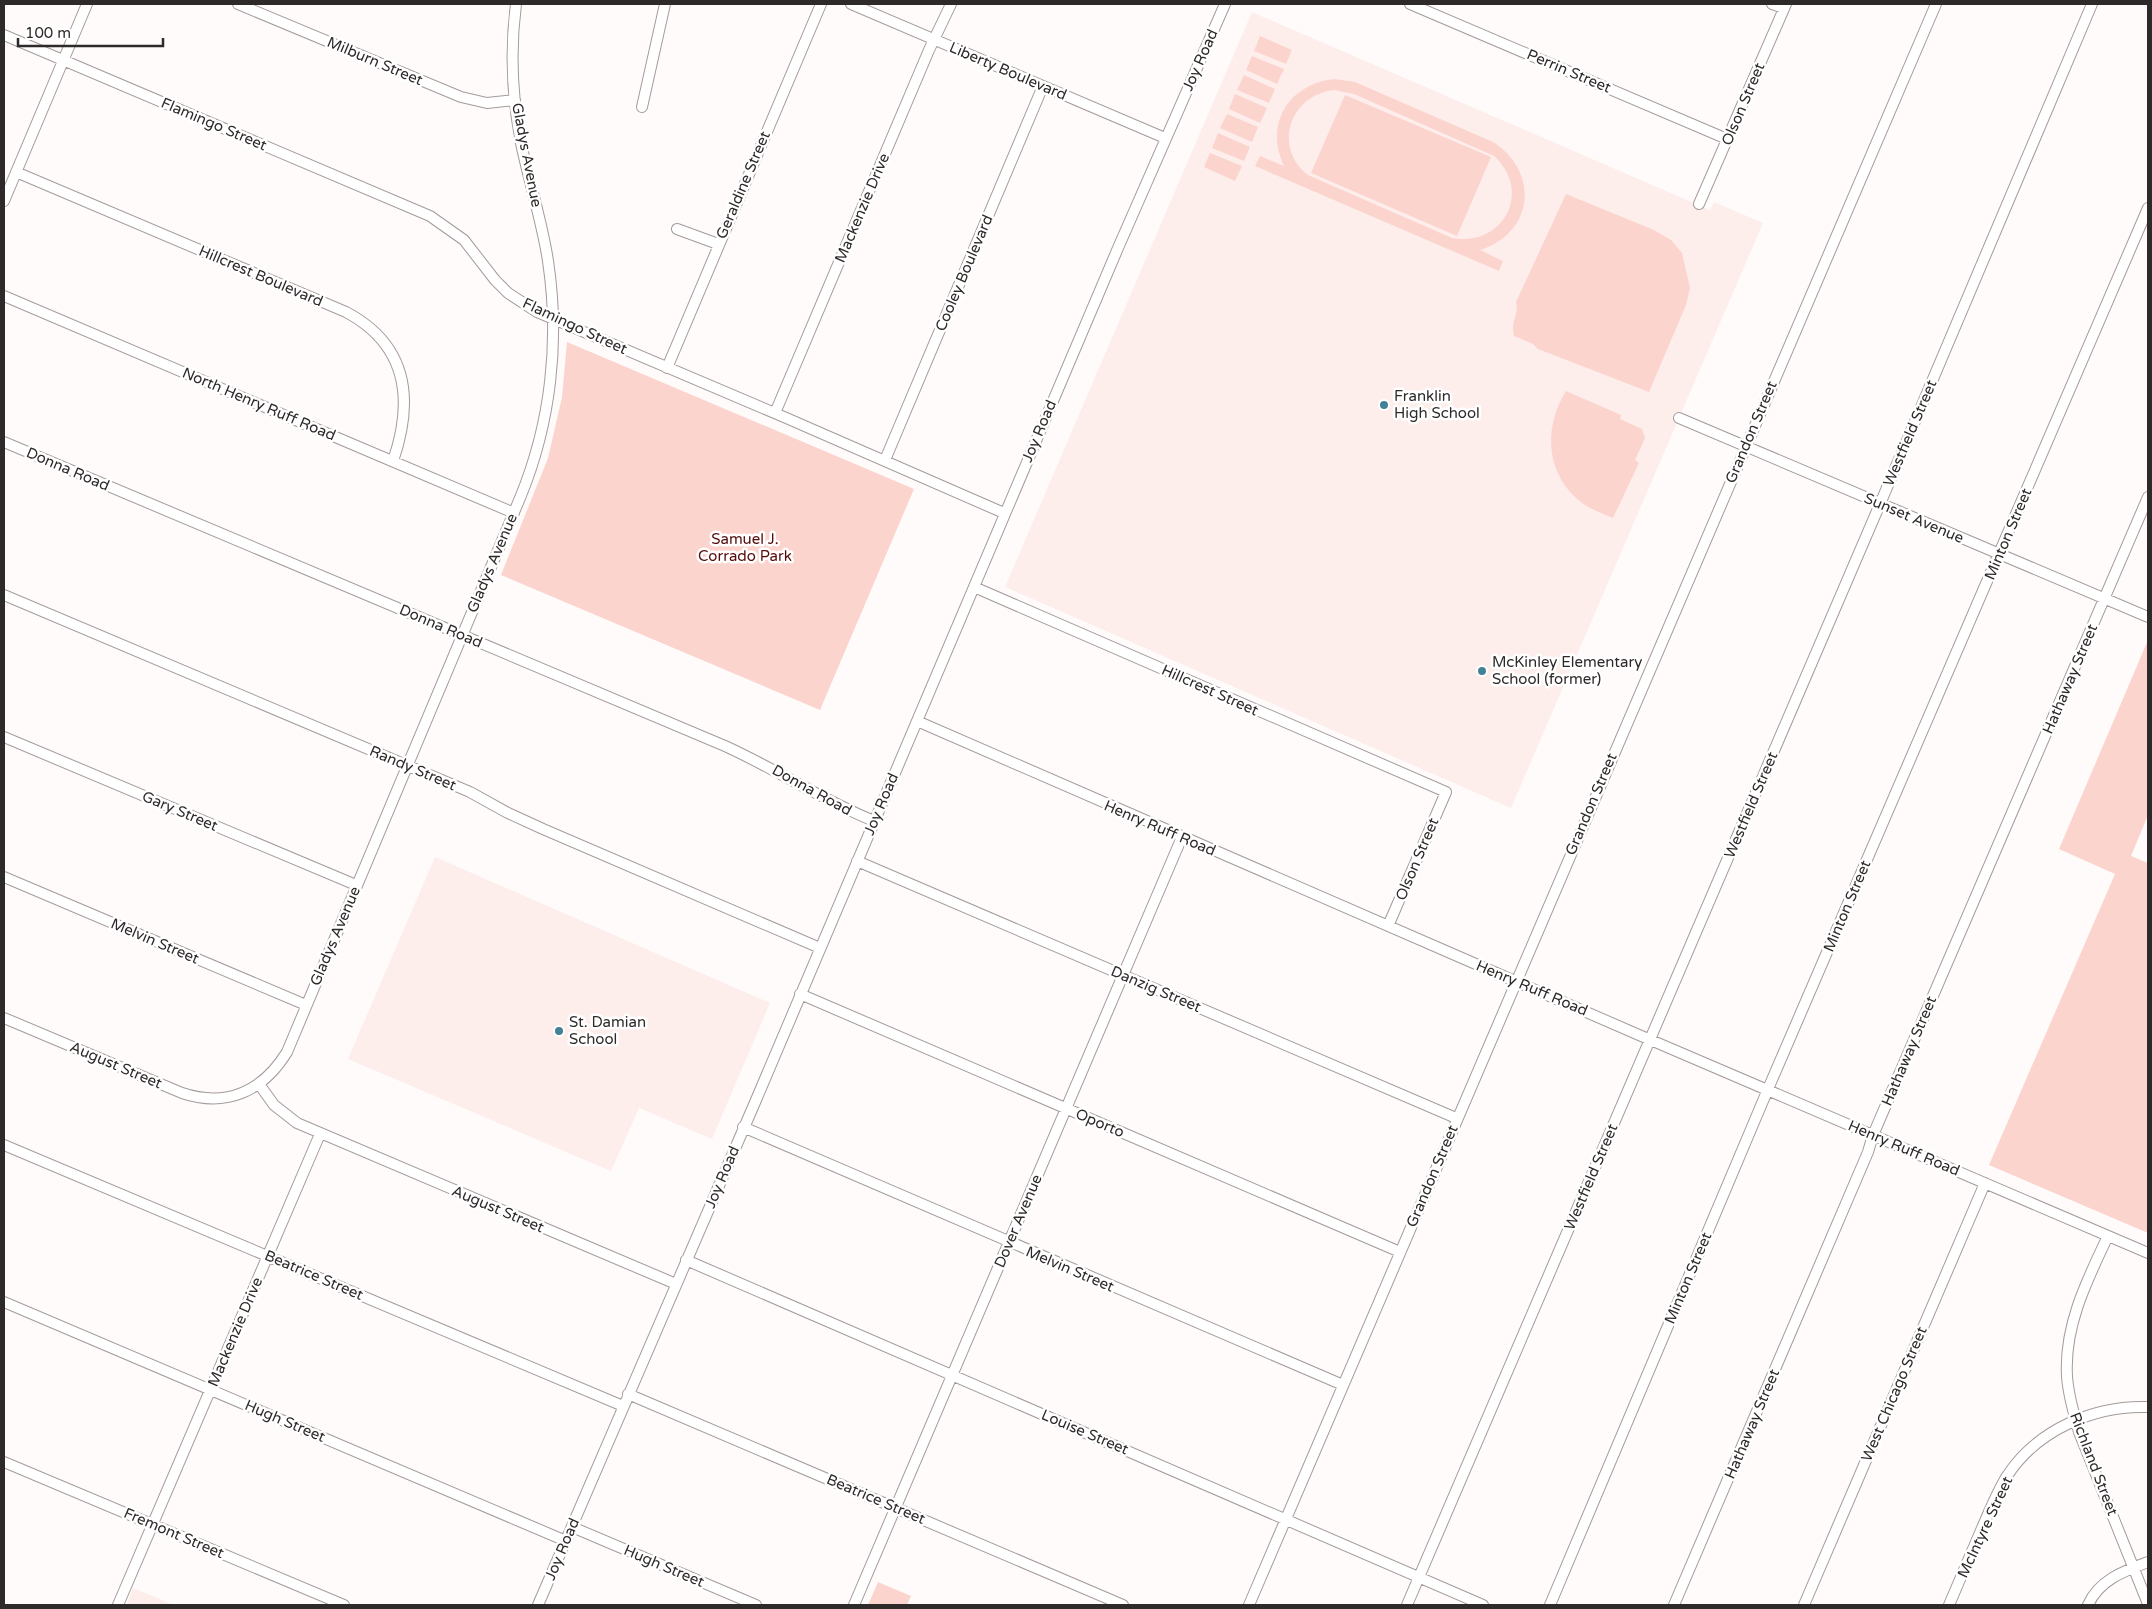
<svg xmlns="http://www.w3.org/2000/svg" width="2152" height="1609" font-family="'Varela Round',sans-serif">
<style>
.built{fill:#fdeeec}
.green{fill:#fcd4ce;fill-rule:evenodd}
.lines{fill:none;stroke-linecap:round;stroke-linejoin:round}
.minor-casing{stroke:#a49b9a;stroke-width:12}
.minor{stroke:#fff;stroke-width:10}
.poi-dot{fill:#428196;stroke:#fff;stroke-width:2}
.labels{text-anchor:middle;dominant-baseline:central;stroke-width:5;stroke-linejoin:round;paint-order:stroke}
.street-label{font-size:15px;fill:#2d2a29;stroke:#fff}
.poi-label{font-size:15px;fill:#2d2a29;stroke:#fff;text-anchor:start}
.park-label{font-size:15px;fill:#550b09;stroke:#fff}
</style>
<rect width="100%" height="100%" fill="#fffbfa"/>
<path class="built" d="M1252 12 1710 210 1714 202 1763 223 1511 808 1005 587Z
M435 857 770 1003 712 1139 639 1108 611 1171 348 1059Z
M133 1588 174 1605H127Z"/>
<path class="green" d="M1260 36 1292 50 1286 64 1254 51Z
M1252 56 1284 69 1277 84 1246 70Z
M1244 75 1275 89 1269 103 1237 90Z
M1334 79 1355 82 1493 142C1540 172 1534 233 1480 250L1503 261 1499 271 1255 166 1260 156 1284 166C1264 125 1288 84 1334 79ZM1334 90 1354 94 1494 156C1533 192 1503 247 1452 238L1308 175C1272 147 1290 95 1334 90Z
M1235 94 1267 108 1260 123 1229 109Z
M1345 95 1491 157 1457 236 1311 173Z
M1227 114 1258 127 1252 142 1220 128Z
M1218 133 1250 147 1244 161 1212 148Z
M1210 153 1242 166 1235 181 1204 167Z
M1566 194 1654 230 1671 240 1682 253 1690 288 1686 305 1649 392 1538 349 1533 344 1514 336C1510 321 1519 316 1516 302Z
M567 342 914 489 820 710 501 575 548 458 562 397Z
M1566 391 1621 415 1620 419 1642 429 1645 438 1635 460 1639 463 1613 518C1604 514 1594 511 1585 505 1546 478 1542 429 1566 391Z
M2148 640V815L2131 856 2148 863V1233L1989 1165 2115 874 2059 849Z
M878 1582 911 1596 907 1605H868Z"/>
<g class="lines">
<g class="minor-casing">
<path id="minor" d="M238 4 461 97 487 103 515 100
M851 4 1165 138
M1410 4 1727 139
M1772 4 1784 8
M4 35 430 216 464 240 495 280 508 293 537 312 784 417 1004 513
M642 107 665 4
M16 172 346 312C408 345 414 400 393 461
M4 201 87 4
M1699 204 1786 4
M677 229 718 244
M4 296 514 513
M667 368 821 4
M775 413 929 50 951 4
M1679 418 2148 617
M4 442 725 746C776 769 822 800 874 821
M885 460 1043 86
M974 587 1446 792 1388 926
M4 595 470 792 508 813 543 829 820 948
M917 721 1639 1035 2148 1253
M4 737 356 885
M857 861 1456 1118
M4 877 306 1005
M800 994 1400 1252
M4 1018 182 1093C227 1108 263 1091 287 1052L520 498C551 423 560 341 548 261 542 221 529 182 521 143 512 97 510 50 516 4
M259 1084 274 1105 297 1123 676 1284
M743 1127 1343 1385
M4 1145 623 1406
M2108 1236C2087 1280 2064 1326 2067 1376 2068 1395 2074 1414 2079 1432L2148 1604
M686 1260 1483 1605
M4 1302 566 1541
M628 1394 1123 1605
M4 1462 344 1605
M572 1527 756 1605
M118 1605 320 1134
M538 1605 756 1100 1118 248 1225 4
M854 1605 1182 837
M1249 1605 1936 4
M1407 1605 1880 504 2092 4
M1550 1605 1768 1089 2148 208
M1674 1605 1868 1152 1873 1135 2148 497
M1804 1605 1985 1183
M1949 1605C1960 1579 1971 1554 1982 1528 1990 1510 1997 1492 2007 1476 2037 1430 2094 1405 2148 1407
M2088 1605C2099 1580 2124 1571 2148 1562"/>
</g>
<use href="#minor" class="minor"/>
</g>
<g class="poi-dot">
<circle cx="1384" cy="405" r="5"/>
<circle cx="1482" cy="671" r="5"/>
<circle cx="559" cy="1031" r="5"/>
</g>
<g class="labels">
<g class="street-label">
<text transform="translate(1200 60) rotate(-66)">Joy Road</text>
<text transform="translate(375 61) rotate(23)">Milburn Street</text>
<text transform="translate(1008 71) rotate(23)">Liberty Boulevard</text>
<text transform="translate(1569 71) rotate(23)">Perrin Street</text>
<text transform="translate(1743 104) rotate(-67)">Olson Street</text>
<text transform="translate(214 124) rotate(23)">Flamingo Street</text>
<text transform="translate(527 155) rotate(79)">Gladys Avenue</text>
<text transform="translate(743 185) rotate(-67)">Geraldine Street</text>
<text transform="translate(862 208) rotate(-67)">Mackenzie Drive</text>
<text transform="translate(964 273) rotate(-67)">Cooley Boulevard</text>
<text transform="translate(261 276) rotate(23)">Hillcrest Boulevard</text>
<text transform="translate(575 326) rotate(25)">Flamingo Street</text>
<text transform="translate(259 404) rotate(23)">North Henry Ruff Road</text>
<text transform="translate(1039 431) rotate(-67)">Joy Road</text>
<text transform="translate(1751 432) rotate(-67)">Grandon Street</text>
<text transform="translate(1910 433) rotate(-67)">Westfield Street</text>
<text transform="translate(68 469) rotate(23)">Donna Road</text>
<text transform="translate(1914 518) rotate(23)">Sunset Avenue</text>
<text transform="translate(2008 534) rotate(-67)">Minton Street</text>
<text transform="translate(492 563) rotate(-67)">Gladys Avenue</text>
<text transform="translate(441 626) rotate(23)">Donna Road</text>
<text transform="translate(2070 679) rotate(-67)">Hathaway Street</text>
<text transform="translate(1210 690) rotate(24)">Hillcrest Street</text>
<text transform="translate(413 768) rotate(23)">Randy Street</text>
<text transform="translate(812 790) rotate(29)">Donna Road</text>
<text transform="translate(881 804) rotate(-67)">Joy Road</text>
<text transform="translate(1591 804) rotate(-67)">Grandon Street</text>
<text transform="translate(1751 805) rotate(-67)">Westfield Street</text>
<text transform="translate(180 811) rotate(23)">Gary Street</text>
<text transform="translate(1160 828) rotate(23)">Henry Ruff Road</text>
<text transform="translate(1417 859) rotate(-67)">Olson Street</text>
<text transform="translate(1847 906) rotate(-67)">Minton Street</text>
<text transform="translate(335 936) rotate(-67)">Gladys Avenue</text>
<text transform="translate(155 941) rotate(23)">Melvin Street</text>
<text transform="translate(1532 988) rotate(23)">Henry Ruff Road</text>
<text transform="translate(1156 989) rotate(23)">Danzig Street</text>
<text transform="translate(1909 1051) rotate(-67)">Hathaway Street</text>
<text transform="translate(116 1065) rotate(23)">August Street</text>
<text transform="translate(1100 1123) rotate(23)">Oporto</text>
<text transform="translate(1904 1148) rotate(23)">Henry Ruff Road</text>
<text transform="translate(1432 1176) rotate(-67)">Grandon Street</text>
<text transform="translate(722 1177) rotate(-67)">Joy Road</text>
<text transform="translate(1591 1177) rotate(-67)">Westfield Street</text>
<text transform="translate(498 1209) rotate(23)">August Street</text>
<text transform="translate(1018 1221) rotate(-67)">Dover Avenue</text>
<text transform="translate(1070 1269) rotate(23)">Melvin Street</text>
<text transform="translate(314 1275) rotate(23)">Beatrice Street</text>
<text transform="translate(1688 1278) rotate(-67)">Minton Street</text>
<text transform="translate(235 1332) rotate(-67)">Mackenzie Drive</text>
<text transform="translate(1894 1394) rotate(-67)">West Chicago Street</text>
<text transform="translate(285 1421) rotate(23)">Hugh Street</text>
<text transform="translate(1752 1424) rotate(-67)">Hathaway Street</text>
<text transform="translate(1085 1432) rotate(23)">Louise Street</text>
<text transform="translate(2094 1464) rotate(69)">Richland Street</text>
<text transform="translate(876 1499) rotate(23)">Beatrice Street</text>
<text transform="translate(1985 1527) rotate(-65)">McIntyre Street</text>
<text transform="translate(174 1533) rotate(23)">Fremont Street</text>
<text transform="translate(562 1549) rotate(-67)">Joy Road</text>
<text transform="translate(664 1566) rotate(23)">Hugh Street</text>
</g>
<g class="poi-label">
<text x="1394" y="396">Franklin<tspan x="1394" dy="17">High School</tspan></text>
<text x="1492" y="662">McKinley Elementary<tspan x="1492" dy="17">School (former)</tspan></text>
<text x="569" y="1022">St. Damian<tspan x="569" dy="17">School</tspan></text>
</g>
<g class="park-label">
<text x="745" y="539">Samuel J.<tspan x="745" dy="17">Corrado Park</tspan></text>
</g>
</g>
<rect width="2152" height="1609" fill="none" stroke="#2d2a29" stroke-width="10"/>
<path d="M18 38v8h145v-8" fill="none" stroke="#2d2a29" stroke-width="2.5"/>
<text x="25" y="38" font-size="15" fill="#2d2a29" stroke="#ffffff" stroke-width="4" paint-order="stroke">100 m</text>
</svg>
